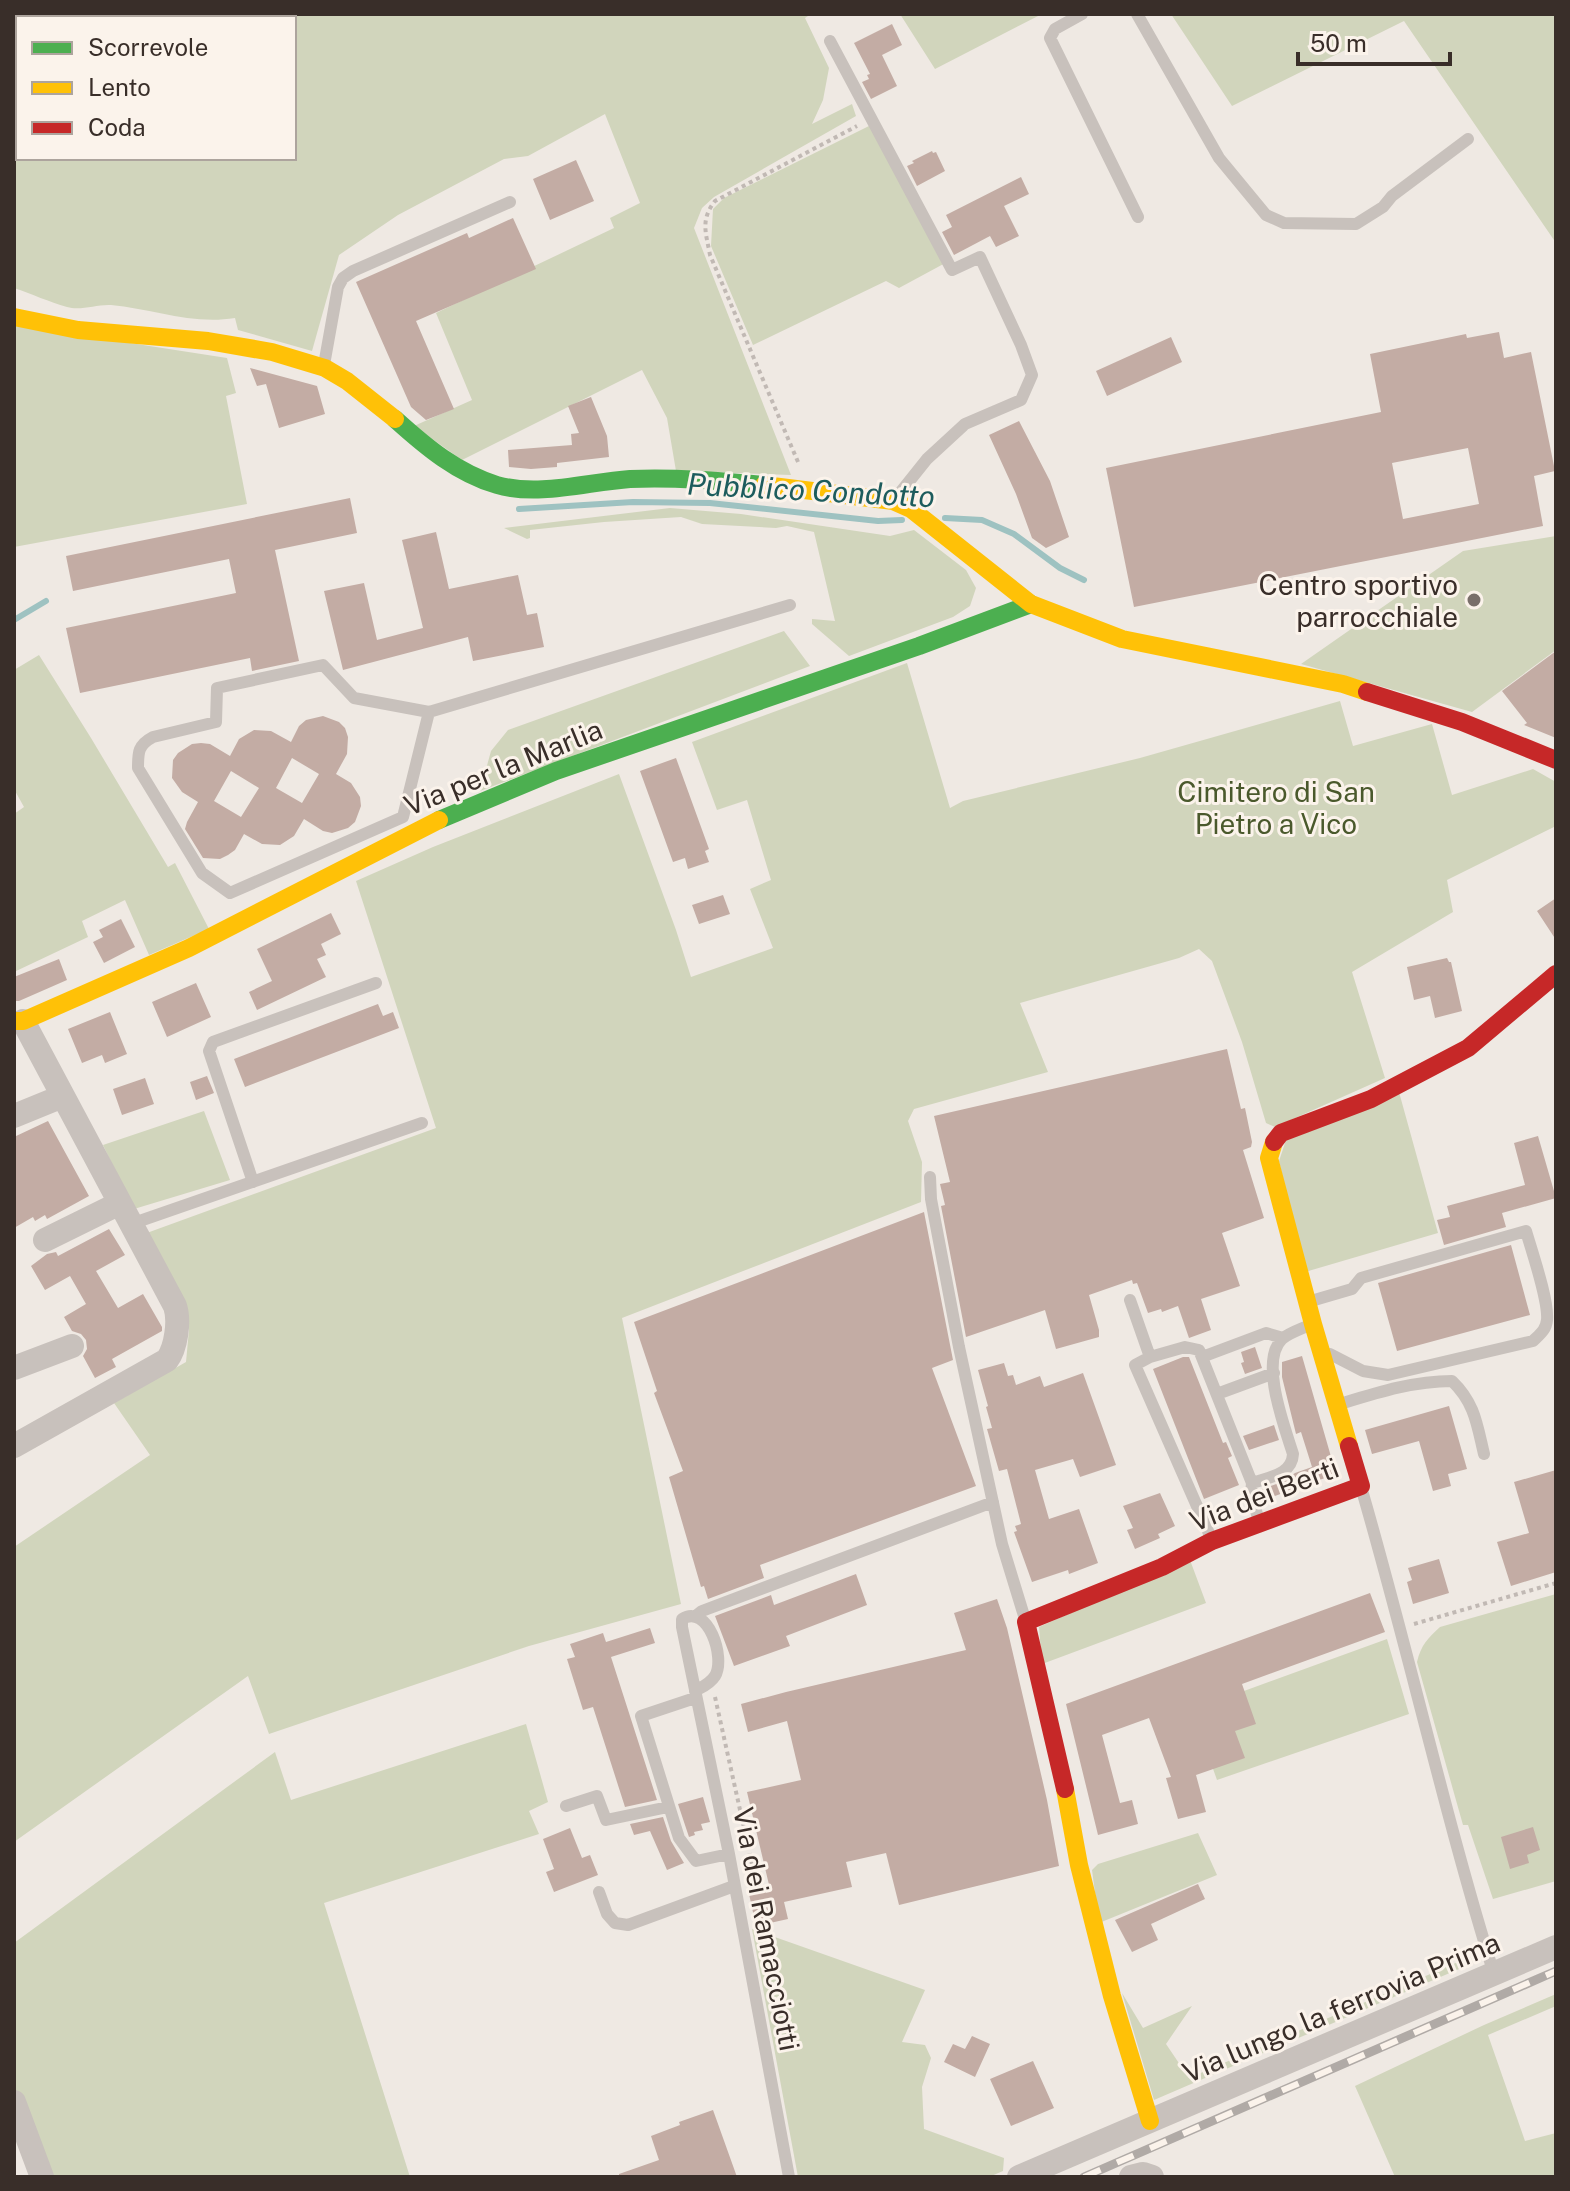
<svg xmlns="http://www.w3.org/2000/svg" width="1570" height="2191" font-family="'Public Sans',sans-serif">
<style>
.green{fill:#d1d5bc}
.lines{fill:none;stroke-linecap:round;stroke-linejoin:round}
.stream{stroke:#9ec2c1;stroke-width:6}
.building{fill:#c3aca4;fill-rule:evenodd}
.path{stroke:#c1b9b4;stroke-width:4;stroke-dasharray:4 4;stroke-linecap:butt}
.lane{stroke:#c8c1bc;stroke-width:12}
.street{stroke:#c8c1bc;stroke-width:24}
.fast{stroke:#4caf50;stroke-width:18}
.slow{stroke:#ffc107;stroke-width:18}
.jam{stroke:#c62828;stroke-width:18}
.rail-casing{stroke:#b0aaa6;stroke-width:9}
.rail{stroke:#fbf3eb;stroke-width:6;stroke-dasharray:18;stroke-linecap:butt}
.poi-dot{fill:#796f6a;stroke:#fbf3eb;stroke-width:3}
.labels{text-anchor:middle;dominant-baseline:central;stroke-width:6;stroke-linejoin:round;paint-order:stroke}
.poi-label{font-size:28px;fill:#392e29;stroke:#fbf3eb;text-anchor:end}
.street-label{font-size:28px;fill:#392e29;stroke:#fbf3eb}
.park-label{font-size:28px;fill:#4a592c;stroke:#fbf3eb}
.water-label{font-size:30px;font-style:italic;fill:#1d5c5d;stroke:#fbf3eb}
</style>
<rect width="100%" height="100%" fill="#efe9e3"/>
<path class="green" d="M90 14H811L805 18 829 68 823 100 812 124 852 104 856 116 714 197 702 208 694 228 791 475 676 471 667 418 642 370 462 460 414 426 472 400 436 313 614 228 610 218 640 203 605 114 528 156 504 159 398 215 339 255 312 351 238 330 235 318C192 325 153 309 111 305 97 304 81 311 67 307 49 302 32 294 14 288V96L18 91V158H294V18H86Z
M900 14H1042L935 69Z
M1171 14H1556V243L1404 21 1232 106Z
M875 123 949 261 899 288 886 281 753 345 711 246 713 209 724 198Z
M14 325 227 358 236 393 226 396 247 504 14 547Z
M670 508 741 514 890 536 914 530 966 570 976 588 970 606 953 617 849 656 812 624V619L835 621 814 532 787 526 776 528 702 524 681 517 604 522 530 530V538L527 539 504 528Z
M1556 536V650L1472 712 1301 664 1463 551Z
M784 631 810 666 480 791 491 751 508 730Z
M39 655 91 738 168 867 175 863 209 929 149 955 125 900 82 921 88 937 14 972V814L24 807 14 789V670Z
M907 663 950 808 963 801 1140 758 1340 701 1353 746 1432 724 1452 795 1533 769 1556 782V826L1447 880 1453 912 1352 972 1385 1078 1275 1127 1266 1123 1242 1042 1212 961 1199 949 1179 958 1020 1003 1048 1072 914 1109 908 1121 922 1162 921 1202 622 1318 681 1604 529 1646 269 1734 248 1676 14 1842V1547L150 1455 114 1403 186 1362 189 1330 176 1289 144 1234 436 1128 356 881 433 847 619 774 676 930 691 977 773 948 750 889 771 880 747 800 717 810 692 742Z
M1399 1092 1438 1233 1305 1272 1279 1161 1286 1140Z
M204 1111 230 1180 134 1209 103 1145Z
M1190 1560 1206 1603 1042 1664 1039 1627Z
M1556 1594V1881L1493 1899 1468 1825H1463L1417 1662C1421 1645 1428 1638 1440 1627Z
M1387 1639 1409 1714 1217 1780 1192 1710Z
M526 1724 548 1802 529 1811 539 1834 324 1903 410 2177H48L14 2085V1943L275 1752 291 1800Z
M1198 1833 1217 1875 1099 1923 1092 1870 1098 1864Z
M752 1929 925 1990 902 2042 925 2045 931 2058 922 2087 924 2129 1004 2158 1003 2171 989 2177H798Z
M1472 1956 1473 1963 1154 2100 1122 1993 1143 2028 1192 2006 1166 2044 1189 2078Z
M1556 1994V2006L1488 2035 1525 2141 1556 2133V2177H1395L1355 2086 1484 2025Z"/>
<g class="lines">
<path class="stream" d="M519 509 633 502 710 503 878 521 902 520
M945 518 982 520 1014 534 1060 568 1084 580
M14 620 46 601"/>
</g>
<path class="building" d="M892 24 902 45 882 55 897 86 871 99 862 82 869 79 867 75 870 74 854 43Z
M932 151 933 153 936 152 945 171 917 186 907 166 914 163 912 161Z
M576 160 594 201 550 220 533 179Z
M1021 177 1029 194 1004 206 1019 236 996 247 990 236 954 255 942 232 952 227 946 215Z
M513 218 536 269 416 321 454 409 426 420 411 407 356 282 467 233 469 238Z
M1499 332 1504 358 1531 352 1555 471 1534 476 1543 526 1134 607 1106 468 1381 412 1370 354 1466 334 1467 338ZM1468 448 1479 504 1403 519 1392 463Z
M1171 337 1182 362 1107 396 1096 371Z
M250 368 317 386 325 414 279 428 266 384 257 386Z
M591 397 607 436 609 457 557 463V467L531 469 509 467 508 450 572 445 571 434 579 433 568 406Z
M1019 421 1050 481 1069 537 1046 548 1032 538 1016 494 989 435Z
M350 498 357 533 275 550 299 661 252 671 250 658 80 693 66 628 236 593 229 559 73 591 66 556Z
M436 532 449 589 518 575 527 615 537 613 544 647 473 661 468 637 343 670 324 591 364 583 377 640 423 628 402 540Z
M1556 651V738L1524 725 1527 723 1502 691Z
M323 716 339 722 345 728 348 737 347 754 336 774 351 783 360 797 361 806 355 822 348 828 332 833 323 831 304 819 294 836 280 845 262 844 244 834 235 850 228 855 220 859 203 858 185 829 187 822 198 802 182 792 172 778 173 760 178 753 192 744 201 743 210 744 230 756 239 739 254 730 271 731 291 742 299 726 306 720ZM292 758 319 774 302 803 276 788ZM231 771 259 788 241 817 214 801Z
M676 758 709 849 705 851 709 862 688 869 685 858 673 862 640 771Z
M723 895 730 914 699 924 692 905Z
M1556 898V940L1537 911Z
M331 913 341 934 321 944 326 955 317 959 326 977 257 1010 249 992 272 981 257 949Z
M121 919 135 947 104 963 93 942 103 937 99 930Z
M1447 958 1449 962H1451L1462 1011 1435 1018 1430 996 1414 1000 1407 967Z
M59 959 67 980 19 1001H14V977Z
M196 983 211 1017 167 1037 152 1002Z
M378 1004 383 1016 393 1012 399 1028 245 1087 234 1059Z
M110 1012 127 1054 105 1063 102 1055 82 1063 68 1029Z
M1227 1049 1241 1109 1245 1108 1252 1142 1251 1147 1243 1150 1264 1218 1222 1233 1240 1286 1201 1299 1211 1330 1189 1338 1178 1306 1162 1312 1161 1309 1148 1313 1137 1283 1133 1284 1132 1280 1089 1295 1099 1330V1337L1056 1349 1045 1310 966 1337 941 1206 945 1205 940 1184 950 1182 934 1116Z
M207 1076 214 1093 196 1100 190 1082Z
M145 1078 154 1104 122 1115 113 1089Z
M48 1121 89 1196 47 1219 45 1215 35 1221 33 1217 14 1228V1137Z
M1538 1136 1556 1198 1502 1213 1506 1227 1444 1245 1437 1220 1450 1217 1447 1206 1525 1185 1514 1143Z
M924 1212 953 1360 932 1368 976 1486 760 1565 764 1578 708 1599 704 1586 701 1587 669 1477 683 1471 654 1393 657 1391 634 1322Z
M109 1229 125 1255 96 1271 118 1308 143 1294 162 1327V1331L112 1359 116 1367 95 1378 83 1356 87 1349 86 1340 81 1334 72 1331 64 1317 86 1304 70 1276 45 1290 31 1266 47 1254 56 1252 58 1256Z
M1511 1245 1530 1315 1397 1351 1378 1283Z
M1255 1347 1262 1368 1245 1374 1241 1363 1244 1362 1241 1352Z
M1302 1356 1336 1474 1264 1500 1260 1490 1282 1482 1295 1473 1312 1467 1301 1432 1296 1434 1282 1377V1362Z
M1183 1357H1189L1223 1443 1226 1442 1232 1456 1228 1458 1239 1485 1204 1499 1153 1369Z
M1004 1363 1008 1376 1013 1375 1016 1385 1040 1376 1044 1387 1083 1373 1116 1465 1080 1477 1073 1459 1035 1470 1049 1519 1079 1509 1098 1563 1069 1574 1068 1570 1032 1582 1014 1532 1017 1531 1015 1526 1021 1524 1007 1469 999 1471 987 1429 992 1428 986 1407 988 1406 978 1370Z
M1449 1406 1467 1469 1448 1474 1451 1486 1433 1491 1419 1441 1372 1454 1365 1430Z
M1274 1425 1279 1440 1249 1450 1243 1436Z
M1556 1470V1572L1511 1586 1497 1542 1529 1533 1514 1482Z
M1160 1493 1175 1526 1158 1534 1160 1538 1135 1549 1127 1530 1133 1528 1123 1506Z
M1439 1559 1449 1593 1413 1604 1407 1582 1412 1580 1408 1568Z
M856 1574 867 1605 786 1636 790 1646 734 1666 715 1616 771 1595 774 1605Z
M1370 1593 1385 1632 1242 1684 1256 1724 1235 1731 1245 1758 1196 1775 1206 1812 1178 1819 1166 1778 1171 1777 1149 1718 1102 1735 1120 1803 1132 1800 1138 1824 1098 1835 1066 1704Z
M997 1599 1007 1628 1047 1800 1059 1866 899 1905 886 1853 846 1862 852 1887 784 1902 788 1919 756 1926 749 1894 770 1889 747 1792 801 1780 787 1721 748 1732 741 1704 786 1692 966 1650 954 1613Z
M650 1628 655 1643 611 1657 657 1800 625 1807 593 1707 583 1710 567 1659 575 1657 570 1644 603 1633 606 1642Z
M703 1797 710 1822 701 1824 703 1830 694 1832 695 1835 689 1837 678 1804Z
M663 1817 671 1841 684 1863 667 1870 650 1831 634 1835 630 1824Z
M1533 1827 1540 1850 1527 1855 1529 1863 1510 1869 1501 1837Z
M570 1828 582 1858 590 1855 598 1875 554 1892 546 1872 554 1869 543 1839Z
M1198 1884 1205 1899 1151 1924 1158 1940 1132 1952 1115 1920Z
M972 2036 990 2044 975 2077 944 2062 953 2044 965 2049Z
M1033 2061 1054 2108 1011 2126 990 2079Z
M713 2110 737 2177H619V2174L659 2160 651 2136 680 2125 679 2122Z"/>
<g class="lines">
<path class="path" d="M65 18 69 14
M14 72 18 68
M798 462 710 255C706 233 700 220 715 201L857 126
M1414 1624 1556 1583
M715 1697 754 1873 751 1883"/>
<path class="lane" d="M1082 14 1055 29 1050 38 1138 217
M1137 14 1219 158 1266 215 1284 223 1356 224 1383 207 1392 196 1468 139
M830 41 952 270 980 257 1021 345 1032 375 1021 400 965 424 927 459 895 499
M324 365 338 287 343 278 353 271 510 202
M429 712 354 698 323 665 217 688 216 722 153 737C138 745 138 752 138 768L202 873 230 893 403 817 429 712 790 605
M930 1177 931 1199 959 1347 1002 1544 1025 1619
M253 1182 209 1051 213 1042 376 983
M131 1224 422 1123
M1130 1300 1150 1357 1135 1365 1211 1538
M1311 1301 1352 1289 1361 1278 1526 1231C1532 1252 1549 1301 1547 1320 1546 1330 1540 1334 1533 1341L1388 1375 1363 1371 1330 1354
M1150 1357 1185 1347 1199 1350 1252 1483 1251 1494 1259 1521
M1202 1357 1266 1333 1283 1338
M1217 1394 1274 1373
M1340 1404C1376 1393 1413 1381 1452 1381 1475 1403 1477 1425 1484 1454
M1252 1483C1269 1477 1292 1475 1293 1454 1285 1428 1259 1361 1282 1339 1289 1333 1301 1329 1310 1325
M1361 1487C1408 1648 1444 1813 1494 1974
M697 1615 702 1611 993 1502
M695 1691C702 1687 710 1684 715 1676 726 1658 708 1603 682 1619V1627L729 1854 789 2177
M695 1698 641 1716 679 1838 696 1861 729 1854
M566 1806 597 1796 606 1820 668 1807
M599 1892 607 1914 615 1923 628 1925 734 1886"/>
<path class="street" d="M14 1116 63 1096
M45 1240 120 1203
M14 1368 72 1346
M14 1446 167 1360C176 1348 180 1321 175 1306L23 1021
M14 2102 42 2177
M1019 2177 1556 1947
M1131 2177 1143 2174 1152 2177"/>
<path class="fast" d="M395 419C426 447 457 473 497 485 539 497 587 482 630 479 675 477 720 481 764 485
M439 820 556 771 919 646 1031 604"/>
<path class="slow" d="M14 317 78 330 208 341 272 352 325 368 347 381 395 419
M764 485 893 501 911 509 1031 604 1122 639 1343 684 1367 692
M14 1021H23L189 948 439 820
M1274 1142 1269 1158 1313 1324 1349 1446
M1065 1789 1079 1865 1112 1996 1150 2121"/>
<path class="jam" d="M1367 692 1462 722 1556 760
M1274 1142 1281 1133 1371 1099 1468 1048 1556 974
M1065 1789 1026 1622 1162 1567 1212 1541 1361 1486 1349 1446"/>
<g class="rail-casing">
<path id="rail" d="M1084 2177 1556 1971"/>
</g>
<use href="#rail" class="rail"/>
</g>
<circle class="poi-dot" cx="1474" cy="600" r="8"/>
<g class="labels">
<g class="poi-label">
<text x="1458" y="584">Centro sportivo<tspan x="1458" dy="32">parrocchiale</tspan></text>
</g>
<g class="street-label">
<text transform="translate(503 767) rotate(-22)">Via per la Marlia</text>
<text transform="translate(1264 1494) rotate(-21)">Via dei Berti</text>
<text transform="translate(767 1929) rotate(79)">Via dei Ramacciotti</text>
<text transform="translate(1341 2007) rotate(-23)">Via lungo la ferrovia Prima</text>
</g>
<g class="park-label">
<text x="1276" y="791">Cimitero di San<tspan x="1276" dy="32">Pietro a Vico</tspan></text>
</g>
<g class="water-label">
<text transform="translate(811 490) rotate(3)">Pubblico Condotto</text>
</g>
</g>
<rect width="1570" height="2191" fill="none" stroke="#392e29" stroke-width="32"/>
<rect x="16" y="16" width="280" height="144" fill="#fbf3eb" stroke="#ada49d" stroke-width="2"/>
<rect x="32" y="42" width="40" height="12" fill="#4caf50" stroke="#ada49d" stroke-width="2"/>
<text x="88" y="56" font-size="24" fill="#392e29">Scorrevole</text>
<rect x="32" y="82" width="40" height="12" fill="#ffc107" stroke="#ada49d" stroke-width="2"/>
<text x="88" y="96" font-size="24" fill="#392e29">Lento</text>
<rect x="32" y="122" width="40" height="12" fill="#c62828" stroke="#ada49d" stroke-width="2"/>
<text x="88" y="136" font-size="24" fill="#392e29">Coda</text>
<path d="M1298 52v12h152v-12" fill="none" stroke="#392e29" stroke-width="4"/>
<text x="1310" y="52" font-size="24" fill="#392e29" stroke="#fbf3eb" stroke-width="6" paint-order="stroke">50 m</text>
</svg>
